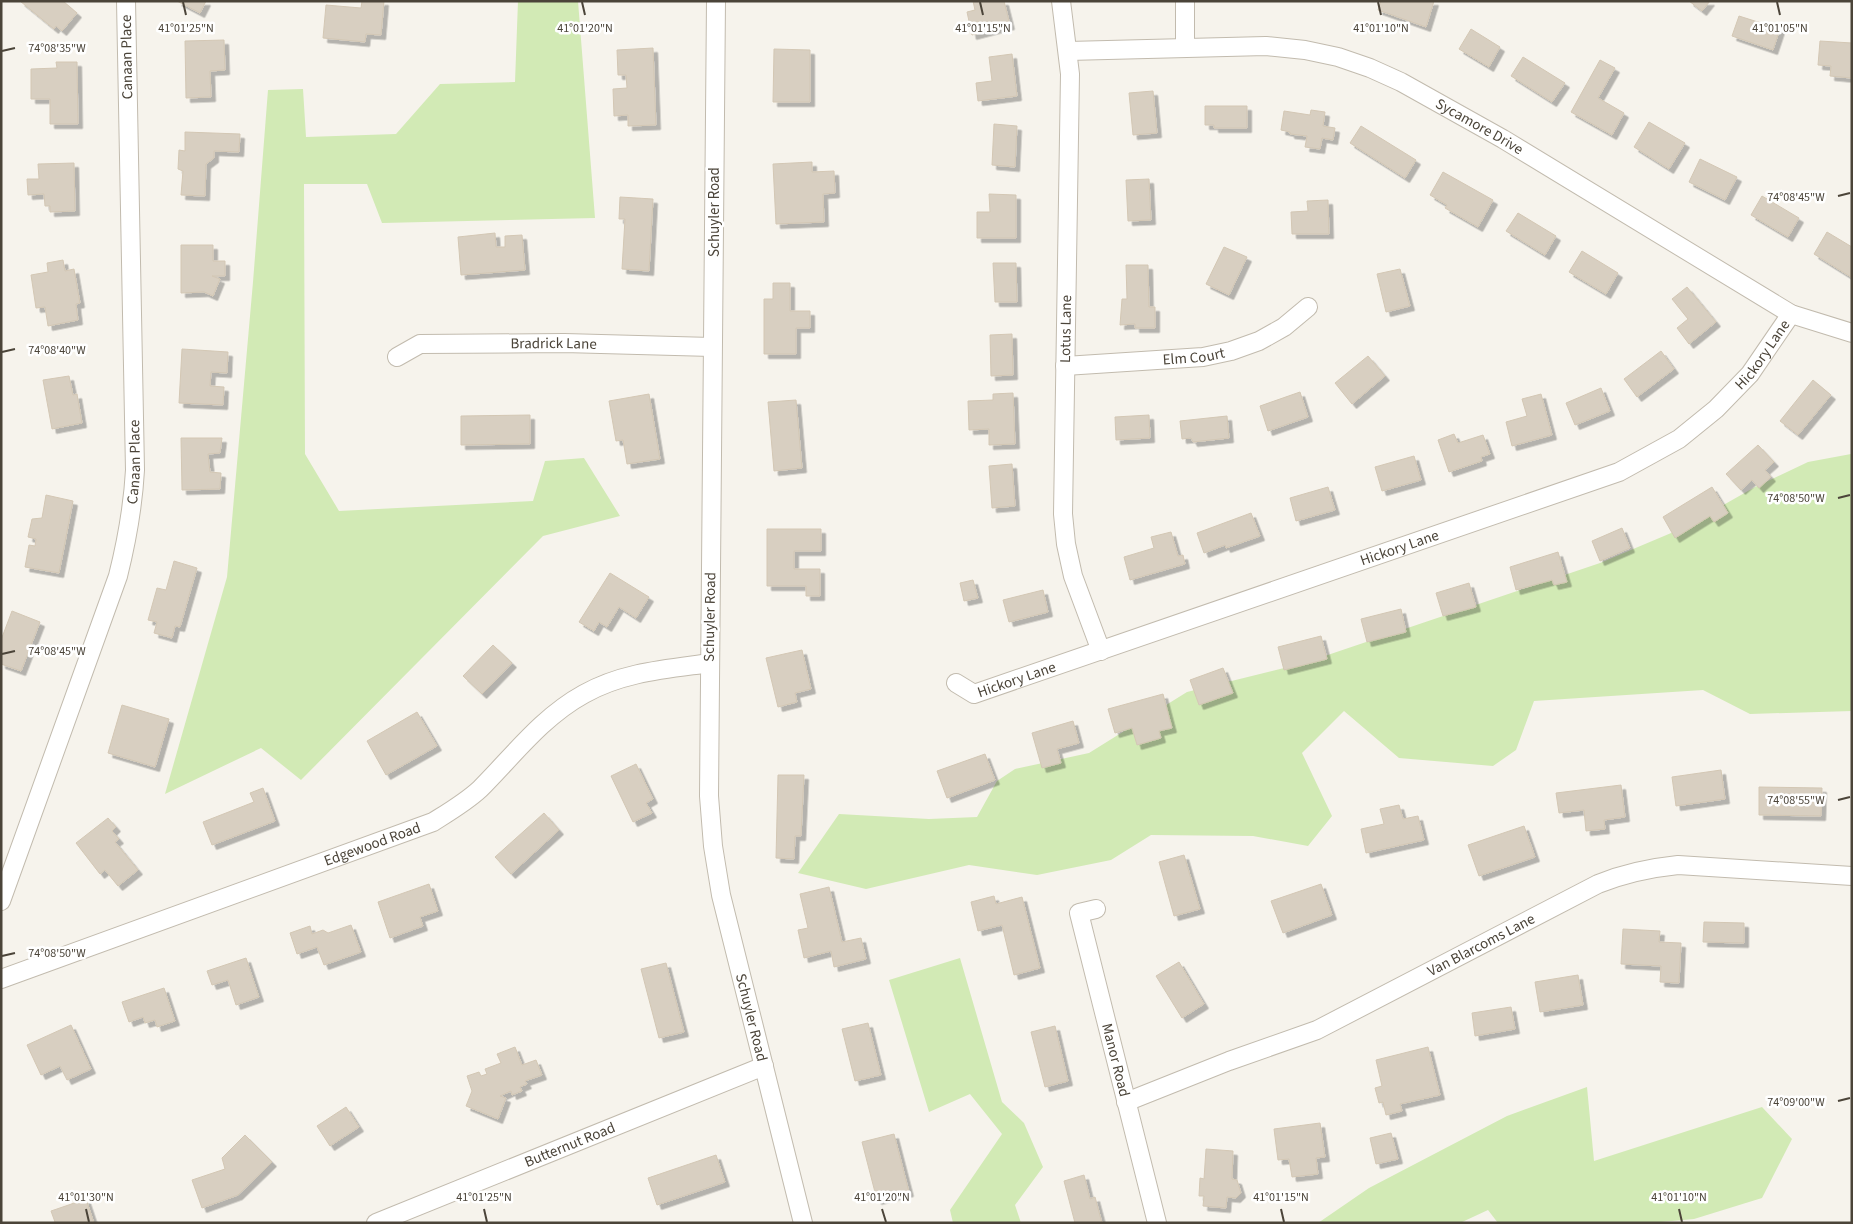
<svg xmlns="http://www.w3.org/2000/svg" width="1853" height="1224" font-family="'Source Sans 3',sans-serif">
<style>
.green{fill:#d2eab5}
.building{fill:#d8cfc1;stroke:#d3c7b4;filter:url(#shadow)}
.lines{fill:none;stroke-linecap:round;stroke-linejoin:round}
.street-casing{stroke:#c2bbae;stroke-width:20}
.street{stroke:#fff;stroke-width:18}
.ticks{fill:none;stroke:#4b4439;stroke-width:2}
.labels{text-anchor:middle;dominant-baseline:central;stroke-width:5;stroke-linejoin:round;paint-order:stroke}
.street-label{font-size:15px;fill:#4b4439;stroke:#fff}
.ticks-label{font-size:12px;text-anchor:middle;fill:#4b4439;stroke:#fff;stroke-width:5;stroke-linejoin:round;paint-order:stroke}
</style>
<defs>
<filter id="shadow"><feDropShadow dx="4.5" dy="4.5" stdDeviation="0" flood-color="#0004"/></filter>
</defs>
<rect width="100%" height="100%" fill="#f6f3ec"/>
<path class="green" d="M518 1H578L595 218 382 223 367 184H304L305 454 339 511 533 501 545 461 584 458 620 516 543 536 301 780 261 748 165 794 227 577 253 282 268 90 303 89 306 137 396 134 440 84 515 82Z
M1851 454 1852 711 1750 714 1703 690 1534 701 1516 750 1493 766 1399 758 1344 711 1302 753 1332 816 1308 846 1253 836 1151 835 1111 860 1037 875 969 865 866 889 798 873 839 814 929 819 977 817 997 781 1015 769 1089 753 1187 692 1304 663 1600 563 1683 528 1755 487 1808 462Z
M960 958 1002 1102 1024 1123 1043 1167 1015 1205 1021 1223H953L950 1210 1002 1134 970 1094 929 1112 889 980Z
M1587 1087 1594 1161 1762 1107 1792 1139 1762 1198 1694 1219 1650 1223H1498L1488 1210 1460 1223H1318L1369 1188 1507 1116Z"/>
<path class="building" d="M20 1H63L77 13 62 31 56 26 54 29Z
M177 1H206L200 13Z
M362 1H384L381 35 366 34 365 42 323 38 326 5 361 8Z
M973 1H1004L1010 25 972 35 967 12 975 10Z
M1381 1H1434L1426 27 1378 10Z
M1689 1H1710L1702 11Z
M1739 16 1780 29 1773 50 1732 36Z
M1471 29 1500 47 1489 67 1459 49Z
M224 40 225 70 210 71 211 97 186 98 185 41Z
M1820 41 1852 43 1851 78 1830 76 1831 66 1818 65Z
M653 48 656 125 628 126V115L614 116 613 89 627 88 626 75H618L617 50Z
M774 49 810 50V102H773Z
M1012 54 1017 96 978 101 976 83 992 81 989 57Z
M1523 57 1565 83 1552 102 1511 76Z
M1600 60 1615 68 1598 98 1624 113 1612 135 1571 112Z
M56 62H77L78 124H50V99H31V69L57 68Z
M1153 91 1157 133 1133 135 1129 93Z
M1205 106H1247V128H1214V125H1205Z
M1311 110 1325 112 1323 126 1335 128 1333 140 1322 138 1320 149 1305 147 1307 136 1290 134V132L1281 130 1284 111 1310 115Z
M1649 122 1685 143 1669 169 1634 147Z
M994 124 1017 126 1015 167 992 165Z
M1361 126 1416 160 1405 178 1350 143Z
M185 132 240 134 239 152 214 151V158L206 164 205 196 181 195 183 171 178 169 179 150 185 151Z
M1700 159 1737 177 1725 200 1689 182Z
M812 162V172L834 171 835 193 823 194 824 222 776 224 773 164Z
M74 163 75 211 50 212V206H45L44 194 28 195 27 179H39L38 164Z
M1443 172 1493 200 1478 227 1445 208 1447 205 1430 195Z
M1149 179 1151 220 1128 221 1126 180Z
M989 194 1016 195V238H977V212H990Z
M1762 196 1799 218 1788 237 1751 215Z
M620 197 653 199 649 271 622 269 625 219H619Z
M1328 200 1329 234H1292L1291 212 1308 211 1307 201Z
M1518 213 1556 236 1545 255 1506 231Z
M1827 232 1852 247 1851 277 1814 254Z
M495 233 496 247H505V236L522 235 525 270 461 275 458 237Z
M181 245H213V261H225V276H212L220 279 213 296 204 292 181 293Z
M1224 247 1247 257 1229 295 1206 284Z
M1582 251 1618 273 1606 294 1569 272Z
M63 260 65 271 74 269 80 303 76 304 78 320 48 326 45 307 36 308 31 275 48 272 47 263Z
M993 263H1016L1017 302H995Z
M1126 265H1148L1149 307H1155V328H1135V324L1120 325 1122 299H1127Z
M1400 269 1410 306 1386 312 1377 274Z
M773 283H790V311H810V328H796V354H764V299H773Z
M1687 287 1716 322 1689 344 1677 328 1688 319 1672 299Z
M1012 334 1013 375 991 376 990 335Z
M182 349 228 352 227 373 211 372 210 386 224 387 223 405 179 403Z
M1661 351 1674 369 1637 397 1624 379Z
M1368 356 1385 376 1352 404 1335 383Z
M69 376 73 395 77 394 82 423 52 429 43 380Z
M1813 380 1831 395 1798 435 1780 421Z
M1601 388 1610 411 1575 425 1566 403Z
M1300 392 1308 417 1268 431 1260 406Z
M1013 393 1015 444 989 445V429L969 430 968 401 993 400V394Z
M649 394 660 459 627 464 623 440 616 441 609 401Z
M1541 394 1552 435 1512 446 1506 422 1527 416 1522 399Z
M796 400 802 468 774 471 768 402Z
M530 415V444L461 445V416Z
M1149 415 1150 438 1116 440 1115 417Z
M1227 416 1229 438 1193 442 1191 438 1182 439 1180 421Z
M1454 434 1458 443 1483 435 1490 454 1481 457 1482 461 1449 472 1438 440Z
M181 438H222L220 453 208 454 210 472 221 473 220 489 182 490Z
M1758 445 1774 462 1765 470 1771 477 1759 488 1752 480 1741 490 1726 474Z
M1414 456 1421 480 1382 491 1375 467Z
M1012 464 1015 506 992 508 989 466Z
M1328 487 1335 510 1296 521 1290 498Z
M1712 487 1728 513 1714 522 1710 516 1675 538 1663 517Z
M46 495 73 501 59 573 25 567 29 545 35 546 36 539 28 537 32 519 42 518Z
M1251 513 1260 536 1226 548 1225 545 1204 553 1197 533Z
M1622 528 1630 548 1600 561 1592 541Z
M767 529H821V551H794V569H820V596H806V586H767Z
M1171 532 1178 556 1183 555 1185 564 1130 580 1124 557 1154 548 1151 537Z
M1558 552 1567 582 1554 585 1552 580 1516 590 1510 567Z
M174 561 197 568 180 627 175 626 172 638 154 633 157 622 148 620 157 588 166 590Z
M610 573 649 597 636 618 619 607 607 627 599 622 594 631 579 622Z
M973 580 978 598 964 601 960 583Z
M1469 583 1476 607 1443 616 1436 593Z
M1043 590 1048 612 1009 622 1003 600Z
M1401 609 1406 632 1367 642 1361 619Z
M12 611 40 622 21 671 1 664V640Z
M1321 636 1327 659 1284 670 1278 647Z
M493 645 512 663 482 694 463 676Z
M802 650 811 689 795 693 797 702 778 707 766 658Z
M1223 668 1233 693 1199 705 1190 680Z
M1163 694 1172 728 1159 731 1161 738 1137 745 1132 728 1115 733 1108 709Z
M122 705 169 719 155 767 108 753Z
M417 712 437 746 386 775 367 741Z
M1073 721 1079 743 1057 749 1061 763 1042 768 1032 733Z
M985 754 995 780 947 798 937 771Z
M636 764 653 799 646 803 652 813 633 822 611 776Z
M1721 770 1725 799 1676 806 1672 777Z
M778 775H804L801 836H795L794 859 776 858Z
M1621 785 1625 817 1604 820 1605 829 1586 831 1584 810 1559 813 1556 793Z
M1759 787 1822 788 1821 816 1759 815Z
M263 788 275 821 212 845 203 822 254 802 250 793Z
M1399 805 1403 819 1418 816 1424 840 1366 853 1361 829 1384 824 1380 809Z
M544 813 559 830 511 874 495 857Z
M108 818 116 827 112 831 119 839 115 842 138 870 118 886 105 870 100 874 76 843Z
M1524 826 1535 857 1479 876 1468 845Z
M1184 855 1200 909 1174 916 1159 862Z
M429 884 438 911 420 917 423 926 390 938 378 902Z
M1321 884 1332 915 1283 933 1271 901Z
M829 887 842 942 861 938 866 959 834 967 831 951 804 958 798 930 808 928 800 894Z
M994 896 996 904 1022 897 1040 968 1014 975 1002 925 978 931 971 902Z
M1704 922 1744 923V943L1703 942Z
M351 925 361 952 324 965 317 947 297 954 290 933 310 926 312 934 323 930 328 933Z
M1623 929 1660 931 1659 942 1681 943 1679 983 1660 982 1661 966 1621 964Z
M246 958 259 997 236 1005 228 980 212 985 207 971Z
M1179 962 1204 1004 1182 1018 1156 976Z
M666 963 684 1032 659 1038 641 969Z
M1578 975 1583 1005 1540 1012 1535 982Z
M164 988 175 1021 157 1027 155 1020 145 1023 143 1017 129 1022 122 1002Z
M1511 1007 1515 1029 1475 1036 1472 1013Z
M868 1023 881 1075 855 1081 842 1029Z
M71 1025 91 1069 67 1080 60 1066 41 1075 27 1045Z
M1055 1026 1068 1081 1045 1087 1031 1032Z
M515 1047 522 1065 536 1060 542 1075 525 1081 527 1084 520 1087 522 1091 512 1095 511 1091 500 1096 506 1098 498 1119 466 1106 472 1091 467 1076 479 1072 481 1076 487 1074 485 1069 501 1063 497 1054Z
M1428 1047 1440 1095 1400 1104 1402 1111 1386 1115 1383 1102 1379 1103 1375 1088 1382 1086 1376 1060Z
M346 1107 359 1127 330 1146 317 1126Z
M1320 1123 1325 1157 1316 1158 1318 1174 1292 1177 1289 1159 1278 1160 1274 1129Z
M1391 1133 1398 1159 1376 1164 1370 1138Z
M894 1134 909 1192 877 1200 862 1142Z
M245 1135 272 1162 238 1195 202 1208 192 1180 225 1169 222 1158Z
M1206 1149 1233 1151 1232 1179 1237 1180 1241 1193 1236 1198 1227 1197 1226 1208 1203 1206 1204 1196H1199L1200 1178 1204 1179Z
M716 1155 725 1182 657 1205 648 1178Z
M1084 1175 1090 1199 1095 1197 1102 1223H1075L1064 1181Z
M86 1199 94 1223H52L55 1222 51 1211Z"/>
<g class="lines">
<g class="street-casing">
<g id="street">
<path id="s1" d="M716 1 709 796 713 846 721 895 803 1223"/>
<path d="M1061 1 1070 74 1063 514 1066 544 1073 576 1101 651"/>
<path d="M1185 47V1"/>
<path id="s2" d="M1068 51 1266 46 1305 50 1338 57 1370 68 1401 82 1503 139 1791 314 1852 333"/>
<path id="s3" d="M397 357 420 344 564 343 712 347"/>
<path id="s4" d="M1065 366 1203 357 1231 351 1259 341 1284 327 1308 307"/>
<path id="s5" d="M956 683 974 694 1619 472 1679 439 1716 409 1750 374 1791 314"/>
<path id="s6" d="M1 901 118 576C127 540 133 506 135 470L126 1"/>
<path id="s7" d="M1096 909 1079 913 1157 1223"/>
<path id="s8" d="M1 979 433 822C449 812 466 802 480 789 513 756 542 717 584 694 623 672 667 669 710 663"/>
<path id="s9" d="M1126 1102 1229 1061 1317 1030 1598 884C1625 873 1649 868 1678 865L1852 876"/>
<path id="s10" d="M376 1223 764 1066"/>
</g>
</g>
<use href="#street" class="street"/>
</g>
<path class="ticks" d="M183 2 186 15M582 2 585 15M980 2 983 15M1378 2 1381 15M1777 2 1780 15M2 51 15 48M1838 196 1850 193M2 352 15 349M1838 498 1850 495M2 654 15 651M1838 800 1850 797M2 956 15 953M1838 1101 1850 1098M86 1209 89 1222M484 1209 487 1222M882 1209 886 1222M1281 1209 1284 1222M1679 1209 1682 1222"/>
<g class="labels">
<g class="street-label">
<text transform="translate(127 57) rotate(-91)">Canaan Place</text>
<text stroke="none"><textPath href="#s2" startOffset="429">Sycamore Drive</textPath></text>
<text transform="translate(714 212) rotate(-90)">Schuyler Road</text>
<text transform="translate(1066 329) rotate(-89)">Lotus Lane</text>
<text stroke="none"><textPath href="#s3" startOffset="160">Bradrick Lane</textPath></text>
<text stroke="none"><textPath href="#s5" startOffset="891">Hickory Lane</textPath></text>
<text stroke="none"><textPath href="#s4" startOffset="129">Elm Court</textPath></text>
<text stroke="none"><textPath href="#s6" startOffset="461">Canaan Place</textPath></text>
<text stroke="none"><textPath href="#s5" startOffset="471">Hickory Lane</textPath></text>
<text transform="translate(710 617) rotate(-89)">Schuyler Road</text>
<text stroke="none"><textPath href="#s5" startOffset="66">Hickory Lane</textPath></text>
<text stroke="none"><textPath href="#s8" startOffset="395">Edgewood Road</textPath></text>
<text stroke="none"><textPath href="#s9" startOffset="389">Van Blarcoms Lane</textPath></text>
<text stroke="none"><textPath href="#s1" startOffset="1021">Schuyler Road</textPath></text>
<text stroke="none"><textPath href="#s7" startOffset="169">Manor Road</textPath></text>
<text stroke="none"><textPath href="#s10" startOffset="209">Butternut Road</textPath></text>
</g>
</g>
<g class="ticks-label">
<text x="186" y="32">41°01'25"N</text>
<text x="585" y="32">41°01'20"N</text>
<text x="983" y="32">41°01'15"N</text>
<text x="1381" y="32">41°01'10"N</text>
<text x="1780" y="32">41°01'05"N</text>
<text x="57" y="52">74°08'35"W</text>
<text x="1796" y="201">74°08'45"W</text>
<text x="57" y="354">74°08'40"W</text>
<text x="1796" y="502">74°08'50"W</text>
<text x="57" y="655">74°08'45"W</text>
<text x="1796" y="804">74°08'55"W</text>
<text x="57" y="957">74°08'50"W</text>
<text x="1796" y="1106">74°09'00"W</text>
<text x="86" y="1201">41°01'30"N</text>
<text x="484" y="1201">41°01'25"N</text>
<text x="882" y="1201">41°01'20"N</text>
<text x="1281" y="1201">41°01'15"N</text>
<text x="1679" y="1201">41°01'10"N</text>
</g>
<rect width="1853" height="1224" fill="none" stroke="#4b4439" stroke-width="5"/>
</svg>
